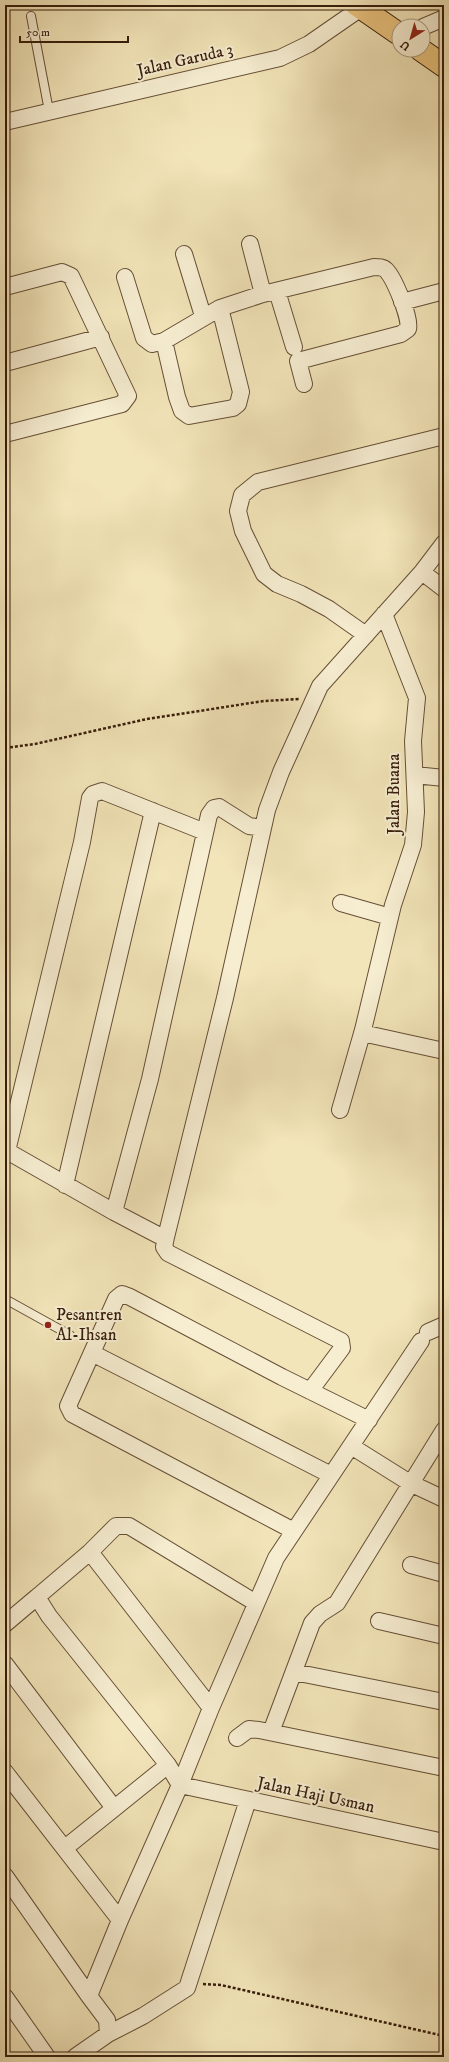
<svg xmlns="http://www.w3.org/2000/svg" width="449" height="2062" font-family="'IM FELL DW Pica',serif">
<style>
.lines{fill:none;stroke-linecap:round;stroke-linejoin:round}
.service-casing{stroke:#664f36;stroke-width:10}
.minor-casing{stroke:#664f36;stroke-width:18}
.trunk-casing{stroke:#371d0b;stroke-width:24}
.path{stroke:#371d0b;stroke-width:2.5;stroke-dasharray:3 2;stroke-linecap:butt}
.service{stroke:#f7eed2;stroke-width:8}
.minor{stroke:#f7eed2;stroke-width:16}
.trunk{stroke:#e9c27c;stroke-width:22}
.poi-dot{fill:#8f2418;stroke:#f7eed2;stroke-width:1.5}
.labels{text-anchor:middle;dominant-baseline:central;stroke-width:4;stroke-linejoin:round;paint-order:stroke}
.street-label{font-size:17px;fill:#371d0b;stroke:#f7eed2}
.poi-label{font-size:17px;fill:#371d0b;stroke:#f7eed2;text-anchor:start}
</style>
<rect width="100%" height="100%" fill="#f2e5b9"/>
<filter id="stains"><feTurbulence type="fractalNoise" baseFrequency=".005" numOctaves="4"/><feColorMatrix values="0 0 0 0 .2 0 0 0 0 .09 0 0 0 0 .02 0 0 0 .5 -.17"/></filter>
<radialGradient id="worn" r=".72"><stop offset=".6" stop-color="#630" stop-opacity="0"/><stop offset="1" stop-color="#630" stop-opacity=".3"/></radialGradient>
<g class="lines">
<g class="service-casing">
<path id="service" d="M31 16 49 111
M5 1299 70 1335"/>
</g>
<g class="minor-casing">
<path id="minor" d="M423 27 444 18
M5 122 280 58 309 44 361 8
M250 244 263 294
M184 254 203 316
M125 277 144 338 152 344 164 341 177 397 182 411 189 416 233 408 238 404 241 392 220 308
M5 287 62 272 71 276 128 396 122 404 5 434
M277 291 294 347
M402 302 444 291
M164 341 220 308 263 294 374 267C379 267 383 267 386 270 394 278 411 318 408 329L401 334 298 361 304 384
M5 363 101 337
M422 572 444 589
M366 635 329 609 301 594 277 584 264 574 243 531 238 511 242 495 258 482 444 436
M415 775 444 778
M205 832 102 791 93 794 90 798 82 842 7 1151 114 1212 158 1235 166 1237 225 998 267 810 281 772 320 686 422 572 444 543
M341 903 390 917
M362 1033 444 1051
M340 1110 363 1030 393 905 413 845 416 812 413 741 417 698 384 614
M65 1185 153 811
M114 1212 150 1079 209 815 214 808 219 807 249 826 263 828
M166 1237 164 1247 168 1253 341 1341 342 1348 310 1391
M428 1332 444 1325
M92 1353 331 1475
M351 1446 410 1483 444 1499
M294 1531 72 1414 68 1406 116 1299 122 1294 130 1297 282 1377 369 1420
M90 1552 116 1526H129L256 1603
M411 1565 444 1574
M37 1597 90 1552 211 1708
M379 1621 444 1636
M5 1624 37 1597 49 1616 168 1765 180 1785
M5 1664 114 1808
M294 1672 444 1702
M271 1732 312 1623 320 1614 337 1603 444 1430
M237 1738 249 1729 259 1730 444 1768
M5 1772 120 1920
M180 1785 444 1842
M65 1848 168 1765
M5 1876 89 1996
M5 1997 47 2057
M108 2034 107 2020 89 1996 120 1920 180 1785 211 1708 276 1558 421 1341
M75 2057 108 2034 143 2016 187 1988 248 1800"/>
</g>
<g class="trunk-casing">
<path id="trunk" d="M357 5 399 34
M421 50 444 66"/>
</g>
<path class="path" d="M5 748 35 744 147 719 264 701 299 699
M203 1984 221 1985 444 2036"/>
<use href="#service" class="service"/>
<use href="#minor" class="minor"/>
<use href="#trunk" class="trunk"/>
</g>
<circle class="poi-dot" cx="48" cy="1325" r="4"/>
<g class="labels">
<g class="street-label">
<text transform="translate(185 60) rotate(-13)">Jalan Garuda 3</text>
<text transform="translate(394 794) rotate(-90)">Jalan Buana</text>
<text transform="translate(316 1795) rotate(12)">Jalan Haji Usman</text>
</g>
<g class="poi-label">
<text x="56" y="1315">Pesantren<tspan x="56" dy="20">Al-Ihsan</tspan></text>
</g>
</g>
<rect width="449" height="2062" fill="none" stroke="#f2e5b9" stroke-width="20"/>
<rect x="6" y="6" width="437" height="2050" fill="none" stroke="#371d0b" stroke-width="2"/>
<rect x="10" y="10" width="429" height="2042" fill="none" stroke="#371d0b"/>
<g transform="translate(411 38) rotate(217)"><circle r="19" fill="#f7eed2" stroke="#aa9a82"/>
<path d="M0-3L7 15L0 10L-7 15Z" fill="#8f2418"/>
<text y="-6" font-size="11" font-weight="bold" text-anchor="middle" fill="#371d0b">U</text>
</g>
<path d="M20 36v6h108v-6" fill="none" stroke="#371d0b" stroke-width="2"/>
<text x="26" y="36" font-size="12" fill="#371d0b" stroke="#f7eed2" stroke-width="3" paint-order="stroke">50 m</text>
<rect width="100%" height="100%" filter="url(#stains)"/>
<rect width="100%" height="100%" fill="url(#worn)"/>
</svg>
